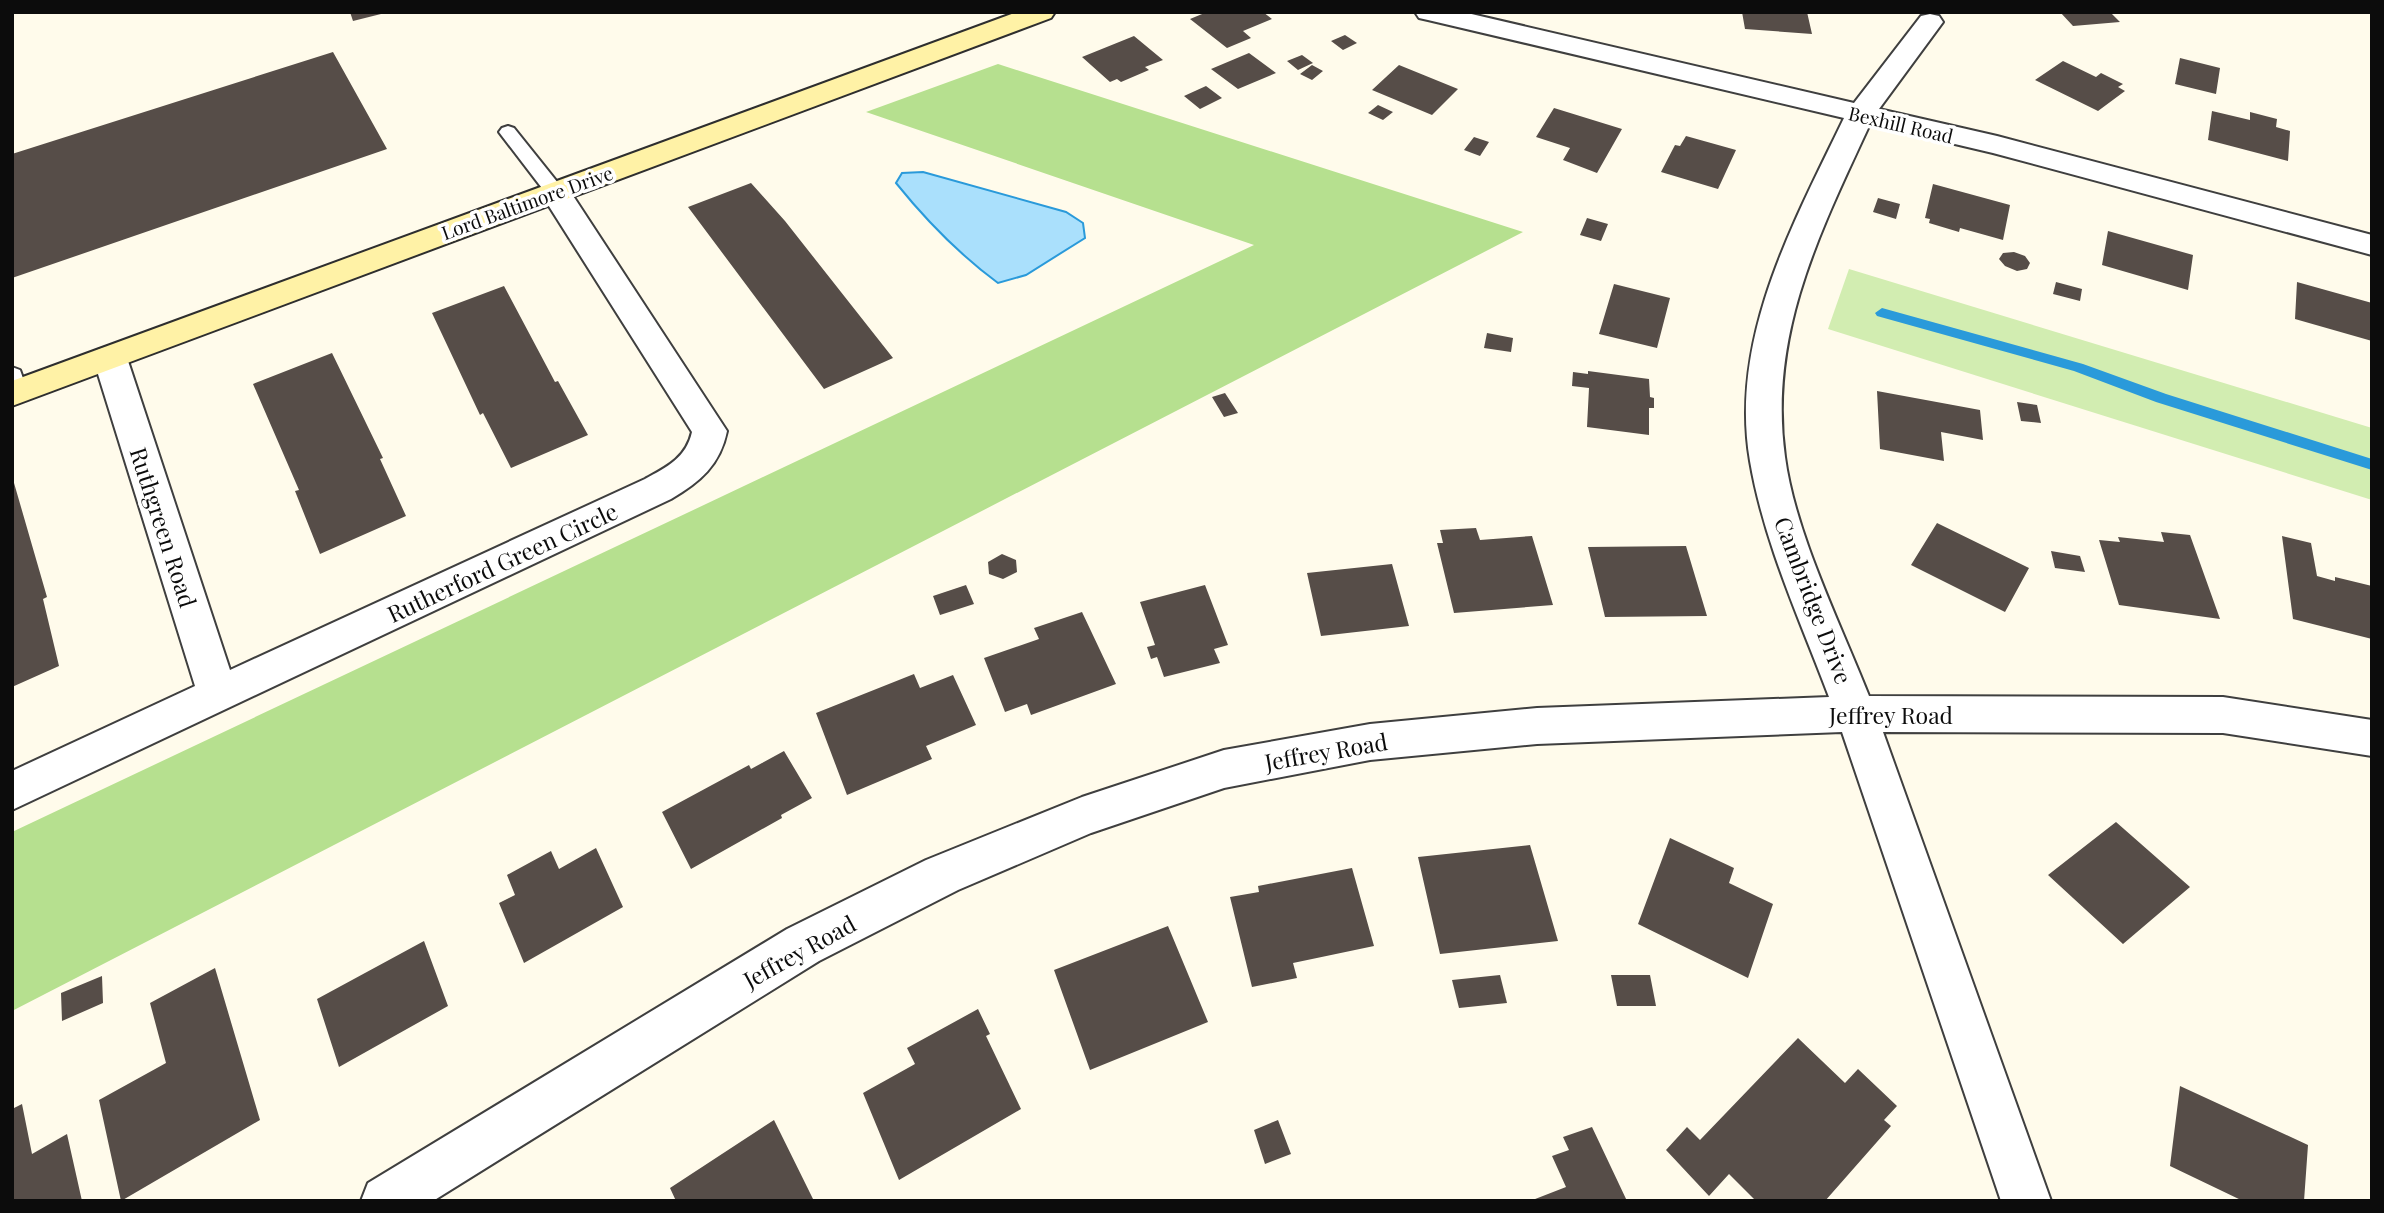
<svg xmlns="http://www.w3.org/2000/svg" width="2384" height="1213" font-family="'Playfair Display',serif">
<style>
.green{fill:#d2edb1}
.forest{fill:#b6e08f}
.water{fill:#aae0fc;stroke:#2a9ada;stroke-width:2}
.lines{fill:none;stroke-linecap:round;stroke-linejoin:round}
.stream{fill:#2a9ada;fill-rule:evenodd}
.building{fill:#564d48}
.service-casing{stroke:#3f3f3f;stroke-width:4}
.minor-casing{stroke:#3f3f3f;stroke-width:4}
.secondary-casing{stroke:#2e2e2e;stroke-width:4}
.service{fill:#fff;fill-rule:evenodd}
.minor{fill:#fff;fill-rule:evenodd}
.secondary{fill:#fff2a6;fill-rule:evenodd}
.labels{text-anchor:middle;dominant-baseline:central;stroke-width:7;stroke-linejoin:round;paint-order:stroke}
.far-street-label{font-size:19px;fill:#0c0c0c;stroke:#fff}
.street-label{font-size:23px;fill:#0c0c0c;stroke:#fff}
</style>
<rect width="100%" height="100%" fill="#fffbeb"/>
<path class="green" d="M1849 269 2372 428V500L1828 329Z"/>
<path class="forest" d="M998 64 1523 232 12 1011V832L1254 245 866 112Z"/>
<path class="water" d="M923 172 1066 212 1083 223 1085 238 1026 275 998 283C960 255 925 219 896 183L902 173Z"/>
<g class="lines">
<path class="stream" d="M1882 308 2083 364 2166 394 2372 459V470L2156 402 2074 371 1877 316 1875 313Z"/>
</g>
<path class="building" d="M350 12H385V13L353 21Z
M1207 12H1263L1272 19 1243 31 1251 38 1227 48 1190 19Z
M1742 12H1807L1812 34 1745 29Z
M2060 12H2110L2120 22 2073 26Z
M1345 35 1357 43 1343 50 1331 41Z
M1134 36 1163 60 1145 67 1149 70 1121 82 1117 79 1110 82 1082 57Z
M333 52 387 149 12 278V154Z
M1249 53 1276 73 1238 89 1211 69Z
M1302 55 1313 63 1298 70 1287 61Z
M2180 58 2220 68 2216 94 2175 84Z
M2063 61 2096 77 2101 73 2123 84 2118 87 2125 91 2098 111 2035 80Z
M1312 65 1323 71 1312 80 1300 74Z
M1399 65 1458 89 1432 115 1372 90Z
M1206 86 1222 98 1200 109 1184 96Z
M1378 105 1393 112 1383 120 1368 113Z
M1554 108 1622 129 1597 173 1563 160 1570 148 1536 137Z
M2212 111 2250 120V112L2277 119 2276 127 2290 131 2288 161 2208 140Z
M1686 136 1736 150 1718 189 1661 172 1675 145 1680 146Z
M1474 137 1489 142 1480 156 1464 150Z
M751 183 785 221 893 358 824 389 688 207Z
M1933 184 2010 205 2003 240 1960 228 1959 232 1929 223 1930 219 1925 218Z
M1878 198 1900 204 1896 219 1873 212Z
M1587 218 1608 224 1601 241 1580 235Z
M2108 231 2193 255 2188 290 2102 265Z
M2014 252 2025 256 2030 263 2027 269 2017 271 2005 266 1999 259 2003 253Z
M2056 282 2082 289 2080 301 2053 294Z
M2297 282 2372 303V341L2295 319Z
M1614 284 1670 298 1657 348 1599 334Z
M504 286 555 382 558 381 588 435 511 468 483 413 480 415 432 313Z
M1487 333 1513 338 1511 352 1484 348Z
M332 353 383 458 380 459 406 516 320 554 295 491 299 490 253 384Z
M1588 371 1649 379 1650 397 1654 398V408H1649V435L1587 427 1589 388 1572 386 1573 372 1588 374Z
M1877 391 1980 410 1983 440 1941 432 1944 461 1880 449Z
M1225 393 1238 413 1224 417 1212 397Z
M2017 402 2037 405 2041 423 2021 421Z
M12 476 47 597 43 599 59 666 12 687Z
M1937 523 2029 568 2005 612 1911 565Z
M1476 528 1480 540 1532 536 1553 605 1454 613 1437 543H1443L1440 530Z
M2161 532 2190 535 2220 619 2119 605 2099 540 2120 542 2118 537 2164 542Z
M2282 536 2311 543 2317 576 2335 581V577L2372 586V639L2293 619Z
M1686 546 1707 616 1605 617 1588 547Z
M2051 551 2080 556 2085 572 2055 568Z
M1002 554 1016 560 1017 572 1003 579 989 574 988 562Z
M1392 564 1409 626 1321 636 1307 573Z
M966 585 974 604 940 615 933 596Z
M1205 585 1228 645 1214 649 1220 663 1164 677 1157 657 1151 659 1147 647 1155 645 1140 602Z
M1082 612 1116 684 1031 715 1027 704 1005 712 984 658 1039 639 1034 628Z
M914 674 920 688 953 675 976 725 926 746 932 759 847 795 816 713Z
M784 751 812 798 781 815 782 818 691 869 662 812 749 765 751 769Z
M2116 822 2190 887 2123 944 2048 875Z
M1670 838 1734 868 1729 883 1773 904 1748 978 1638 924Z
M1530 845 1558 941 1440 954 1418 857Z
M596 848 623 907 524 963 499 903 515 895 507 875 551 851 559 869Z
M1352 868 1374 946 1293 963 1297 978 1252 987 1230 897 1259 892 1258 886Z
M1168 926 1208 1022 1090 1070 1054 970Z
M424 941 448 1006 339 1067 317 999Z
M215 968 260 1120 121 1201 99 1100 166 1063 150 1003Z
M1500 975 1507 1003 1459 1008 1452 980Z
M1611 975H1650L1656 1006H1617Z
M102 976 103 1003 62 1021 61 993Z
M978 1009 990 1034 986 1036 1021 1109 899 1180 863 1093 915 1064 907 1048Z
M1798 1038 1845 1083 1858 1069 1897 1106 1884 1120 1891 1126 1825 1201H1756L1729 1174 1709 1196 1666 1150 1687 1127 1700 1140Z
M2180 1086 2308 1145 2304 1201H2243L2170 1166Z
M22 1104 32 1154 67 1134 82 1201H12V1109Z
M774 1120 814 1201H676L670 1188Z
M1278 1120 1291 1154 1265 1164 1254 1130Z
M1592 1127 1627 1201H1530L1566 1187 1552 1156 1569 1150 1563 1137Z"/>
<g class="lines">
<g class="service-casing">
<path id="service" d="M508 126 514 128 562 188 565 192 562 196H548L502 136 499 132 502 128Z
M12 367 20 370 28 392 25 398H12Z"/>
</g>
<g class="minor-casing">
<path id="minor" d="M1415 12H1463L1854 103 1921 16 1930 14 1939 16 1943 22 1879 109 1997 136 2372 235V255L1993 153 1870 124C1820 232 1768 334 1785 457 1795 533 1841 625 1869 696L2223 697 2372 720V756L2223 733 1883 732 2051 1201H2001L1842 732 1537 744 1370 760 1224 788 1091 833 958 890 819 961 433 1201H361L368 1183 787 929 926 860 1082 797 1224 750 1370 724 1537 708 1829 697C1800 620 1764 543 1750 461 1729 339 1793 224 1844 118L1428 20 1419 18Z
M555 182 566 185 727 431C720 465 700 482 671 499L12 810V771L195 686 93 358 98 350 110 346 122 350 127 358 230 670 645 479C667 467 686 458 692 432L540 192 544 185Z"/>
</g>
<g class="secondary-casing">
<path id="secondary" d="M1017 12H1055L1051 18 12 406V381Z"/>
</g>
<use href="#service" class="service"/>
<use href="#minor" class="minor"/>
<use href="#secondary" class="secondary"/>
</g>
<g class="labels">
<g class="far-street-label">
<text transform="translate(1901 124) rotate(13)">Bexhill Road</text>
<text transform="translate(527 202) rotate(-20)">Lord Baltimore Drive</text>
</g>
<g class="street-label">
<text transform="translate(164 527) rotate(72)">Ruthgreen Road</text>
<text transform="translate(502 562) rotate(-25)">Rutherford Green Circle</text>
<text transform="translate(1814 600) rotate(69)">Cambridge Drive</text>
<text x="1891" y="714">Jeffrey Road</text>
<text transform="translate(1326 751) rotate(-10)">Jeffrey Road</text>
<text transform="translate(799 951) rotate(-29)">Jeffrey Road</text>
</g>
</g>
<rect width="2384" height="1213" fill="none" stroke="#0c0c0c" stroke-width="28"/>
</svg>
